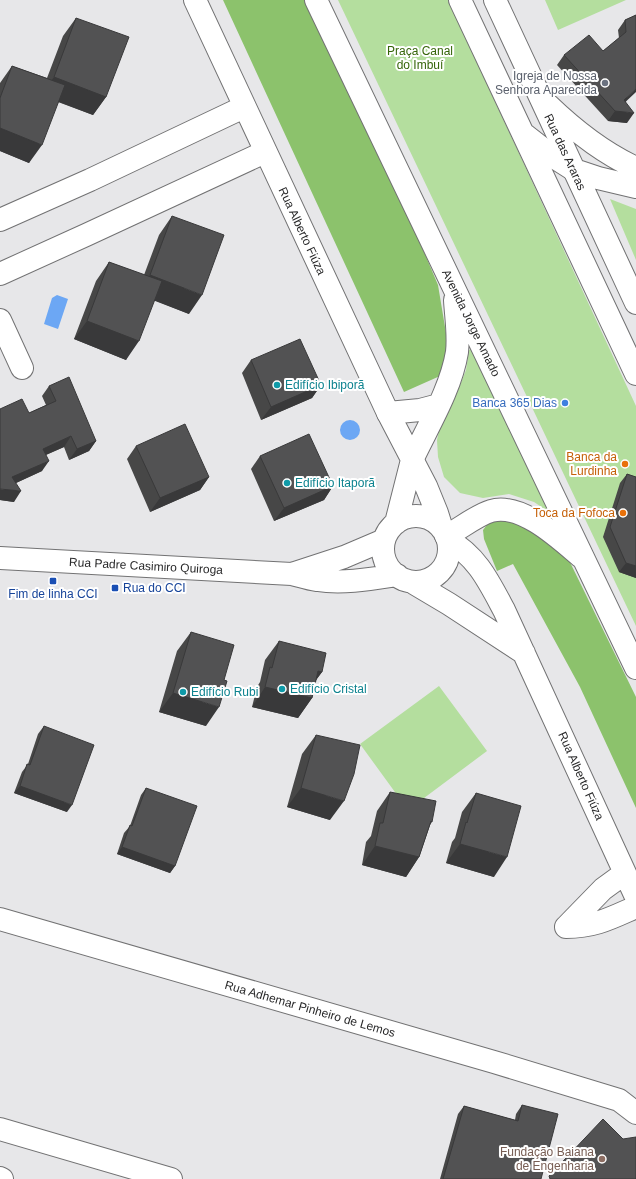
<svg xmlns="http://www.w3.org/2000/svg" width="636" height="1179" font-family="Arial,sans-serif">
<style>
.green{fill:#b4de9e}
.forest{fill:#8cc26c}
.water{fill:#6ca7f4}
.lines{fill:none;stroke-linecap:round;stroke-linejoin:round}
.minor-casing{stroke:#727273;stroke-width:24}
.major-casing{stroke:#727273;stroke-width:24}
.minor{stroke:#fff;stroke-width:22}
.major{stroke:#fff;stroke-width:22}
.wall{fill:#474747}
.shaded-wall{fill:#39393a}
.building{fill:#525253;stroke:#39393a}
.worship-dot{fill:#6b7280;stroke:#fff;stroke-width:1.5}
.culture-dot{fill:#0f9aa8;stroke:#fff;stroke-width:1.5}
.shop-dot{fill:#3f7fe0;stroke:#fff;stroke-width:1.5}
.food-dot{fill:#e8710a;stroke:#fff;stroke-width:1.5}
.transit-dot{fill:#1a4fb4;stroke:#fff;stroke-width:1.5}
.education-dot{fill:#8d6e63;stroke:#fff;stroke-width:1.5}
.labels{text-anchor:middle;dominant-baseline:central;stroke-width:4;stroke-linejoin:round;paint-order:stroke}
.park-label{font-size:12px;fill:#356509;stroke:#fff}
.worship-label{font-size:12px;fill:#5b616d;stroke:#fff;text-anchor:end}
.street-label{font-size:12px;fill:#29292a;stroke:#fff}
.culture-label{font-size:12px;fill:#0d838f;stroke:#fff;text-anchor:start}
.shop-label{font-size:12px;fill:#366cbe;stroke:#fff;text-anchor:end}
.food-label{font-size:12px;fill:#c56008;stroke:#fff;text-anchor:end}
.transit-label{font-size:12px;fill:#164399;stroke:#fff;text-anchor:start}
.education-label{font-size:12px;fill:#785e54;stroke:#fff;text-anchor:end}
</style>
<rect width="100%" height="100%" fill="#e7e7e9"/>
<path class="green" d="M338 0H448L636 406V626Z
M545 0H626L558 30Z
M610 199 636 209V260Z
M474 348 558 518 534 502 509 494 483 498 460 493 444 477 438 457 437 440 442 417 456 395 466 370 469 350Z
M439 686 487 751 408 810 360 744Z"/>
<path class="forest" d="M223 0H316L332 34 438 285 448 345 440 376 404 392Z
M506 514 564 550 636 697V808L580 687 513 564 497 571 484 539 483 530 489 522Z"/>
<path class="water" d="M57 295 68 299 58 329 44 324 52 298Z
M340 430a10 10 0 1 1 20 0a10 10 0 1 1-20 0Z"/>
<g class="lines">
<g class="minor-casing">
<path id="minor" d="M195 0 388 413 426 486 437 513 442 529
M495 0 636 303
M548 105C574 130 603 153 636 168
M574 170 598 178 636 187
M0 220 90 180 244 107
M0 274 86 235 265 152
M0 320 22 368
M383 549a33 33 0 1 1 66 0a33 33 0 1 1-66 0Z
M396 523 412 460
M448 540C477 556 489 582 504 610L636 897
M0 558 292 574C300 576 308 579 317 580 343 584 371 579 397 575
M292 574 344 557 384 540
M412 582 449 604 524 653
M0 919 494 1062 619 1100 636 1113
M566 927 603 889 625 873
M566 927C595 927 611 918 636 907
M0 1129 171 1179"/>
</g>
<g class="major-casing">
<path id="major" d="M316 0 636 668
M460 0 636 374
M525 135 552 156 574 170
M388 413 420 410 439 405
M412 460C428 426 451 389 457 352 459 335 456 317 455 300
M446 536C460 529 477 515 491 511 521 502 560 539 581 557
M0 1178 2 1179"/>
</g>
<use href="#minor" class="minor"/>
<use href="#major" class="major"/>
</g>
<path class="wall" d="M636 15 626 102 627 123 608 121 557 65 564 55 603 51 619 38 618 30 625 20Z
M76 18 106 97 93 115 58 102 29 163 0 151V83L12 66 47 78 63 36Z
M172 216 189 314 154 300 126 360 74 339 96 281 109 262 144 275 159 235Z
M251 360 321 385 312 398 261 420 242 373Z
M49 386 96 441 89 451 69 460 64 447 46 455 42 471 16 483 14 502 0 500 29 413 46 405 42 396Z
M136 446 209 477 200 490 150 512 127 459Z
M260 456 333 486 324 500 274 521 251 469Z
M627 474 636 477V578L619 572 603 537 620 483Z
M191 632 206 726 159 712 177 651Z
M279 641 322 672 316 680 312 698 298 718 252 707 257 687 260 682 265 660Z
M44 726 67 812 14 793 22 772 28 764 38 734Z
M316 735 330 820 287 807 302 754Z
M146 788 175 866 170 873 117 854 124 833 130 826 141 795Z
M390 792 432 822 430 825 419 857 406 877 362 865 366 842 371 836 377 811Z
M476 793 494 877 446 863 452 842 455 838 462 812Z
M522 1105 541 1179H440L458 1114 464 1106 515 1120 516 1114Z"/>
<path class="shaded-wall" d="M54 77 106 97 93 115 41 95Z
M636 89V92L618 109 624 100Z
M615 111 634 113 627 123 608 121Z
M0 128 42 145 29 163 0 151Z
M150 275 202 295 189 314 137 294Z
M87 321 139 341 126 360 74 339Z
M321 385 312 398 261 420 271 407Z
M71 436 64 447 36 459 43 449Z
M96 441 89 451 69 460 77 449Z
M49 461 42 471 5 488 12 477Z
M209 477 200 490 150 512 160 498Z
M333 486 324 500 274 521 284 508Z
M0 489 21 491 14 502 0 500Z
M626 563 636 566V578L619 572Z
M318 671 322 672 308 691Z
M265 687 312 698 298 718 252 707Z
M173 693 219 707 206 726 159 712Z
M20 786 72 805 67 812 14 793Z
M301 788 344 801 330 820 287 807Z
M460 844 507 857 494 877 446 863Z
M375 846 419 857 406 877 362 865Z
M122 847 175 866 170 873 117 854Z"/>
<path class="building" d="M636 15V89L624 100 634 113 615 111 564 55 589 35 603 51 626 32 625 20Z
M76 18 129 37 106 97 54 77Z
M12 66 65 85 42 145 0 128V98Z
M172 216 224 235 202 295 150 275Z
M109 262 162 281 139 341 87 321Z
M300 339 321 385 271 407 251 360Z
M69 377 96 441 77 449 71 436 43 449 49 461 12 477 21 491 0 489V409L22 399 29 413 56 401 49 386Z
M185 424 209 477 160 498 136 446Z
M309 434 333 486 284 508 260 456Z
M627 474 636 477V566L626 563 610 527Z
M191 632 234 645 224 680 227 681 219 707 173 693Z
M279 641 326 653 322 672 318 671 312 698 265 687 270 667 272 668Z
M44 726 94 745 72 805 20 786 27 764 30 765Z
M316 735 360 745 354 774 344 801 301 788Z
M146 788 197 806 175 866 122 847 130 825 132 826Z
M390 792 436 801 432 822 431 821 419 857 375 846 380 823H383Z
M476 793 521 806 507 857 460 844 466 822 467 823Z
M522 1105 558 1114 541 1179H443L464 1106 518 1121Z
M603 1119 623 1139 636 1137V1179H550L549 1176Z"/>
<circle class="worship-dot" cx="605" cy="83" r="4"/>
<g class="culture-dot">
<circle cx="277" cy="385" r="4"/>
<circle cx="287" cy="483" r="4"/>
<circle cx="282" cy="689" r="4"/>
<circle cx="183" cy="692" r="4"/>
</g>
<circle class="shop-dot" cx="565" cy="403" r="4"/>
<g class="food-dot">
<circle cx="625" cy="464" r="4"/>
<circle cx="623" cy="513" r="4"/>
</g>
<g class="transit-dot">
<rect x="49" y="577" width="8" height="8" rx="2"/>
<rect x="111" y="584" width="8" height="8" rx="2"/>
</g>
<circle class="education-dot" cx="602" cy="1159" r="4"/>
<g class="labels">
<g class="park-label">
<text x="420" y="51">Praça Canal<tspan x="420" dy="14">do Imbuí</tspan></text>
</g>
<g class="worship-label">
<text x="597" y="76">Igreja de Nossa<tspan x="597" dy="14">Senhora Aparecida</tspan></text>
</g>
<g class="street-label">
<text transform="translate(565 152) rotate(65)">Rua das Araras</text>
<text transform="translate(302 231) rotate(65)">Rua Alberto Fiúza</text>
<text transform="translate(471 323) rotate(64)">Avenida Jorge Amado</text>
<text transform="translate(146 566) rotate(3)">Rua Padre Casimiro Quiroga</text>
<text transform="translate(581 776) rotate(66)">Rua Alberto Fiúza</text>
<text transform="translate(310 1009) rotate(16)">Rua Adhemar Pinheiro de Lemos</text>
</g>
<g class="culture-label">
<text x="285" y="385">Edifício Ibiporã</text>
<text x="295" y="483">Edifício Itaporã</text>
<text x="290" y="689">Edifício Cristal</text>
<text x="191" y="692">Edifício Rubi</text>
</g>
<g class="shop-label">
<text x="557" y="403">Banca 365 Dias</text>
</g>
<g class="food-label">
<text x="617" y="457">Banca da<tspan x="617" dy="14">Lurdinha</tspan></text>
<text x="615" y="513">Toca da Fofoca</text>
</g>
<g class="transit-label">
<text x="123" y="588">Rua do CCI</text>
<text x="53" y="594" text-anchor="middle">Fim de linha CCI</text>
</g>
<g class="education-label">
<text x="594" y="1152">Fundação Baiana<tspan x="594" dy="14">de Engenharia</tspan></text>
</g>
</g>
</svg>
